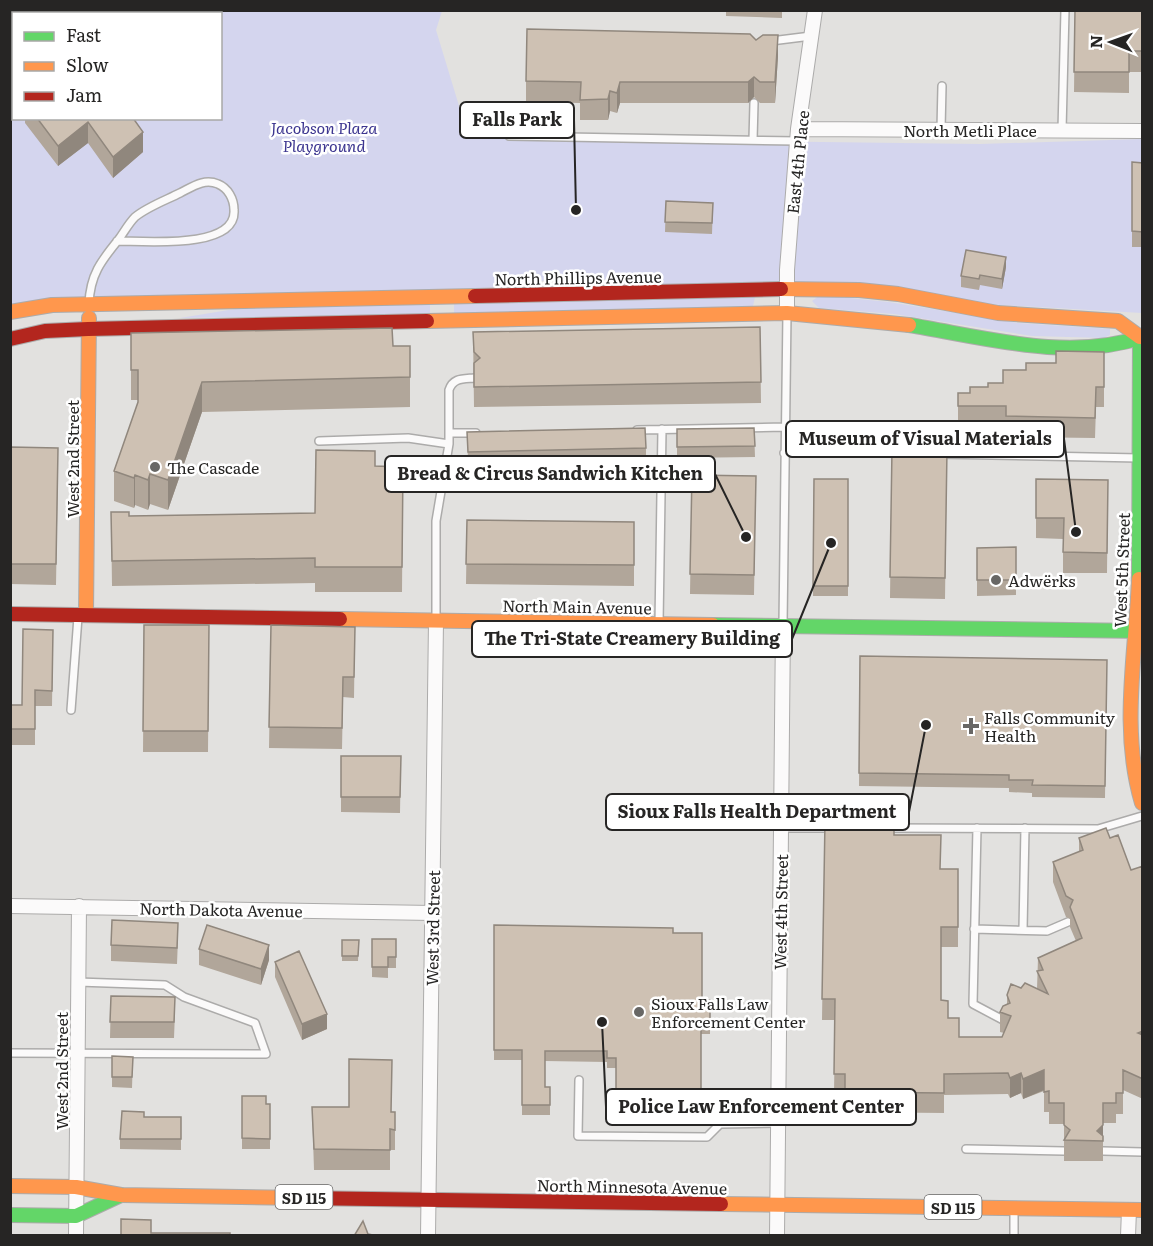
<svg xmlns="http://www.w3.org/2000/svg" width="1153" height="1246" font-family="Literata,serif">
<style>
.green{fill:#d4d5ee;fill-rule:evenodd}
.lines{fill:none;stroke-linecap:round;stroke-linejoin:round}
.lane-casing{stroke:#acabaa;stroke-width:10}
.street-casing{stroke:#acabaa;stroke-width:16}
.fast-casing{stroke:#acabaa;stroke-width:16}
.slow-casing{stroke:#acabaa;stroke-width:16}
.jam-casing{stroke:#acabaa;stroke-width:16}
.lane{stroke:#fbfafa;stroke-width:7}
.street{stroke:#fbfafa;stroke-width:14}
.fast{stroke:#63d668;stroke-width:14}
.slow{stroke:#ff974d;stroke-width:14}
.jam{stroke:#b3261e;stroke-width:14}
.rail-casing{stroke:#c2c2c1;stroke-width:7}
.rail{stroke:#fff;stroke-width:4.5;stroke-dasharray:14;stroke-linecap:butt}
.wall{fill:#b1a69a}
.shaded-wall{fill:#90877d}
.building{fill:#cec1b3;stroke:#90877d;stroke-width:1.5}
.poi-dot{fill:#686765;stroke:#fff;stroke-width:2}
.labels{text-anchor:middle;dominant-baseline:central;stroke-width:5;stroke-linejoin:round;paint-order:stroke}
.shield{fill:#fff;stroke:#676666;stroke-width:1.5}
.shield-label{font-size:15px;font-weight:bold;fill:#262524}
.park-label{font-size:16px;font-style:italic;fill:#3d3690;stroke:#fff}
.street-label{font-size:16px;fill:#262524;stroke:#fff}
.poi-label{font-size:16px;fill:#262524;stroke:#fff;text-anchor:start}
.leader{fill:none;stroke:#262524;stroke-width:2}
.callout-dot{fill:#262524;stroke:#fff;stroke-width:2}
.callout{fill:#fff;stroke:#262524;stroke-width:2}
.callout-label{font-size:18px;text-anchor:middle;font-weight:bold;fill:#262524}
</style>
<rect width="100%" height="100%" fill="#e2e1df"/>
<path class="green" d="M10 11H442L436 30 463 119 516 138 980 144 1142 139V313L637 284C584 275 561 276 508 287L11 305ZM14 14H220V118H14Z
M820 295 889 302 1018 323 1110 329V335L1104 338 1032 336 894 314 819 308 812 301Z
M755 297 753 306 454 315V303Z
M430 303V315L180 318 247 307Z"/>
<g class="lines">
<g class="lane-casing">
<path id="lane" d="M771 41 811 36
M941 129 942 86
M1062 130 1065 10
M509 136 797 141
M753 140 754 103
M89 304C90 275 101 261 119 239 124 232 129 223 135 217 147 207 166 200 180 193 192 187 204 178 218 184 228 188 234 199 234 210 237 250 144 241 117 241
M637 430 785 427
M449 433H476
M319 441 408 438 449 444
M784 453H900
M938 454 1139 458
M436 620V521L449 444V390C453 378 462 379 474 378
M659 624 662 429
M783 625 787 313
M71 710 78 617
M781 828H832
M885 828 1098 829 1142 816
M977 828 973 1004 1005 1021
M974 929 1047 931 1068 922
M1023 930 1025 828
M10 1053 266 1054 255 1023 184 997 165 985 78 982
M579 1080 578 1136 707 1137 720 1124 778 1123
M966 1149 1064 1151
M1103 1151 1142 1152
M1014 1236V1211"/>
</g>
<g class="street-casing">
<path id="street" d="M798 129 1142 131
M787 313V270L798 129 815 10
M10 906 432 913
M76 1236 79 906
M428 1236 436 621
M777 1236 783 625
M1128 1236 1129 1210"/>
</g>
<g class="fast-casing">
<path id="fast" d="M909 325C983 337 1068 362 1142 337
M1139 579 1140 337
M713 625 1142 631
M10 1215 76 1216 121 1195"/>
</g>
<g class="slow-casing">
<path id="slow" d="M781 289 859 290 898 294 998 313 1118 321 1140 337
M10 312 52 305 475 296
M427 321 787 313 909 325
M1139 579C1136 654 1120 729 1142 803
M86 615 89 318
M340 619 713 625
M10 1186 76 1187 121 1195 303 1198
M721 1204 1142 1210"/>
</g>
<g class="jam-casing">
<path id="jam" d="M475 296 781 289
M10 339 45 331 88 329 427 321
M10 614 340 619
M303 1198 721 1204"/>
</g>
<use href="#lane" class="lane"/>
<use href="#street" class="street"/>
<use href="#fast" class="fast"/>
<use href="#slow" class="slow"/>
<use href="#jam" class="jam"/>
<g class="rail-casing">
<path id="rail" d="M36 14 40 10
M10 33 14 31"/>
</g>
<use href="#rail" class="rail"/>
</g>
<path class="wall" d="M726 10H782V18L726 16Z
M1075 10H1143V72H1129V93L1074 92Z
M756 40 778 56 775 103H760L754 97 748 103H620L617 113 610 111 608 120H580V103L526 102V81Z
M25 118H133L143 152 113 178 88 143 58 166 25 123Z
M1132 162 1143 163V247H1132Z
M666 201 713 203 712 234 665 232Z
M1006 267 1002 289 980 285 979 290 961 287V276Z
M760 327 761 403 474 407 473 332Z
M131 333 393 346 410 377V407L202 412 168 510 150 504 148 510 135 505 134 508 114 501V471L138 403V400H131Z
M1104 352V407H1096L1095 438 1006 437V427L958 426V393H970L1003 383 1026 370Z
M754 428 755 457 677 458V429Z
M467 432 646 448V458L468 462Z
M10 447 58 468 56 585 10 584Z
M892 449 947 450 945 599 890 598Z
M375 466 403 467 402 592H315V583L112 586 111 512 129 516 315 513Z
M692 475 756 476 754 595 690 594Z
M814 479H848V596H813Z
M1036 479 1108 480 1107 573H1063V539L1036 538Z
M467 520 634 522V586L466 584Z
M1016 547V595L977 596V548Z
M144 625H209L208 752H143Z
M271 625 355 627 354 698 343 697 342 749 269 748Z
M53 630 52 706H35V745H10V705H22Z
M860 656 1107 660 1105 798 1032 797V793L1009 792V788L859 786Z
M341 756H401L400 813 341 812Z
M825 821 894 835 941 869H958V947H941V1000L948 1018 959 1037H1002L1004 1033 1000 1032V1012L1007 1004V995L1021 988 1037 989 1038 958 1076 941 1070 927V919L1066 917 1053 882V862L1079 852V838H1110L1131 870 1143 866V1099L1123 1090V1114H1116V1123H1103V1161H1064V1124H1049V1112H1044V1091L1023 1099 1021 1093 1010 1098 1008 1094 944 1095V1113L845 1112V1095H834L835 1020H822Z
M494 925 673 933 702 1000H710V1034H701V1102H671V1108H625V1103H616V1068H607V1062L545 1061V1087H550V1115H522V1060H494Z
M178 938 177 964 111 961V945Z
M372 939H396V968H388V978L372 977Z
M342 940H359L358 961H342Z
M199 949 269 960 261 985 199 965Z
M275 962 327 1029 302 1040 275 977Z
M111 996 175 1012 174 1038H110Z
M112 1056 133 1057 132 1088 112 1087Z
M242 1096 266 1104H270V1149H242Z
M312 1107 395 1112V1150H390V1170H314Z
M144 1117H181V1150L120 1149V1139Z"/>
<path class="shaded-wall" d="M778 35V56L775 103V82Z
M754 77V97L748 103V82Z
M620 82V103L617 113V93Z
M610 91V111L608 120V99Z
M88 122V143L58 166V146Z
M143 132V152L113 178V157Z
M1006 257V267L1002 289V279Z
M202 382V412L168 510V480Z
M150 474V504L148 510V480Z
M135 475V505L134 508V478Z
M269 945V960L261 985V969Z
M327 1014V1029L302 1040V1024Z
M1044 1070V1090L1023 1099V1079Z
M1021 1073V1093L1010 1098V1078Z
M1103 1125V1146V1141L1097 1131Z"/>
<path class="building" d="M1075 10H1143V51H1129V72H1074Z
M527 29 750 34 756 40 763 35H778L775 82H760L754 77 748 82H620L617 93 610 91 608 99 580 100 581 82 526 81Z
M37 118H133L143 132 113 157 88 122 58 146Z
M1132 162 1143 163V232L1132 231Z
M666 201 713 203 712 223 665 222Z
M966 250 1006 257 1002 279 980 275 979 279 961 276Z
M760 327 761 382 474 387V363L480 358 474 352 473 332Z
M392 328 393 346H410V377L202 382 168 480 150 474 148 480 135 475 134 478 114 471 138 402V370H131V333Z
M1056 351 1104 352V387H1096L1095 418 1006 416V406H958V393H970V387H988V383H1003V370H1026V363H1056Z
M645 428 646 448 468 452 467 432Z
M754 428 755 446 677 447V429Z
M10 447 58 448 56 564H10Z
M892 449 947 450 945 578 890 577Z
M316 450 375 451V466L403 467 402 567H315V558L112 561 111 512H129V516L315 513Z
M692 475 756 476 754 575 690 574Z
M814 479H848V586H813Z
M1036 479 1108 480 1107 553 1063 552 1064 518H1036Z
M467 520 634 522V565L466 564Z
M1016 547V580H977V548Z
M144 625H209L208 731H143Z
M271 625 355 627 354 677H343L342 728 269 727Z
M23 629 53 630 52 691 35 690V729H10V705H22Z
M860 656 1107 660 1105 786 1032 785 1033 780H1009V775L859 773Z
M341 756H401L400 797H341Z
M825 821 894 822V835H941L940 869H958V927H941V1000L948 1001V1018H959V1037H1002L1011 1016 1000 1012 1003 1006 1010 1003 1007 995 1011 984 1021 988 1025 983 1048 994 1037 971 1043 970 1038 958 1082 938 1070 907 1073 900 1066 896 1053 862 1083 850 1079 838 1106 828 1110 838 1118 835 1131 870 1143 866V1031L1138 1033 1143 1035V1079L1123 1070V1093H1116V1103H1103V1125L1097 1131 1103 1136V1141L1064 1140 1070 1130 1064 1125V1103H1049V1091L1044 1092V1070L1023 1079 1021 1073 1010 1078 1008 1073 944 1074V1093L845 1092V1074H834L835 999H822Z
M112 920 178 923 177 948 111 945Z
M207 925 269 945 261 969 199 949Z
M494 925 673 928V933H702V1000H710V1024L701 1023V1092H671V1098L625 1097V1093H616V1058H607V1051H545V1087H550V1105H522V1050H494Z
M372 939H396V957H388V967H372Z
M342 940H359L358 956H342Z
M299 951 327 1014 302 1024 275 962Z
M111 996 175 997 174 1022H110Z
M112 1056 133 1057 132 1077H112Z
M349 1059 392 1060 391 1112H395V1130L390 1129V1150L314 1149 312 1107H349Z
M242 1096H266V1104H270V1139L242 1138Z
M122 1111 144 1112V1117H181V1139H120Z
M121 1219 151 1220V1233H230V1236H121Z
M363 1221 368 1234 378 1236H354Z"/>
<g class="poi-dot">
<circle cx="155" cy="467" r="6"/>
<circle cx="996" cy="580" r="6"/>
<path d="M968 717h6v6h6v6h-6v6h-6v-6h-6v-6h6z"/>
<circle cx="639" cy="1012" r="6"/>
</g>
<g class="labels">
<g class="shield">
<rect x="275.5" y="1185" width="57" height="24" rx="4.5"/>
<rect x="924.5" y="1195" width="57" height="24" rx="4.5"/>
</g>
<g class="shield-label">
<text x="304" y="1197">SD 115</text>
<text x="953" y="1207">SD 115</text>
</g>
<g class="park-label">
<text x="324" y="127">Jacobson Plaza<tspan x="324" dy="18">Playground</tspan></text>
</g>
<g class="street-label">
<text x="970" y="130">North Metli Place</text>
<text transform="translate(797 162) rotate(-84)">East 4th Place</text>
<text transform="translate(578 277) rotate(-1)">North Phillips Avenue</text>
<text transform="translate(72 459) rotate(-90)">West 2nd Street</text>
<text transform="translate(1121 570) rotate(-88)">West 5th Street</text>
<text transform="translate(577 606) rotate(1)">North Main Avenue</text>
<text transform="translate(221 909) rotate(1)">North Dakota Avenue</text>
<text transform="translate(780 912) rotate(-89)">West 4th Street</text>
<text transform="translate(432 928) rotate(-89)">West 3rd Street</text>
<text transform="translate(61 1071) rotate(-90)">West 2nd Street</text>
<text transform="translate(632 1186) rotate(1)">North Minnesota Avenue</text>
</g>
<g class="poi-label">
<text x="167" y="467">The Cascade</text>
<text x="1008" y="580">Adwёrks</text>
<text x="984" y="717">Falls Community<tspan x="984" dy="18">Health</tspan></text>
<text x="651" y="1003">Sioux Falls Law<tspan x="651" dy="18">Enforcement Center</tspan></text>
</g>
</g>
<path class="leader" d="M576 210L574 120M1076 532L1064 439M746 537L715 474M831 543L792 639M926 725L909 812M602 1022L606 1107"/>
<g class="callout-dot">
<circle cx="576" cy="210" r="6"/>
<circle cx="1076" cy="532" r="6"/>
<circle cx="746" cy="537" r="6"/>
<circle cx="831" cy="543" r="6"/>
<circle cx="926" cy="725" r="6"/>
<circle cx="602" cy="1022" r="6"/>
</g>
<g class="callout">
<rect x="460" y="102" width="114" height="36" rx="6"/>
<rect x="786" y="421" width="278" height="36" rx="6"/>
<rect x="385" y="456" width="330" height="36" rx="6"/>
<rect x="472" y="621" width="320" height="36" rx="6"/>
<rect x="606" y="794" width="303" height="36" rx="6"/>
<rect x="606" y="1089" width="310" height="36" rx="6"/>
</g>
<g class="callout-label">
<text x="517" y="126">Falls Park</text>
<text x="925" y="445">Museum of Visual Materials</text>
<text x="550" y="480">Bread &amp; Circus Sandwich Kitchen</text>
<text x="632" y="645">The Tri-State Creamery Building</text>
<text x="757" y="818">Sioux Falls Health Department</text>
<text x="761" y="1113">Police Law Enforcement Center</text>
</g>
<rect width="1153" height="1246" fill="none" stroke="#262524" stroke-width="24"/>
<rect x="12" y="12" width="210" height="108" fill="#ffffff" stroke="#a8a8a7" stroke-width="1.5"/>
<rect x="24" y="32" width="30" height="9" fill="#63d668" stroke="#a8a8a7" stroke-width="1.5"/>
<text x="66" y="42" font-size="18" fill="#262524">Fast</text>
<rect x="24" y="62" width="30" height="9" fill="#ff974d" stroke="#a8a8a7" stroke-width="1.5"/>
<text x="66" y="72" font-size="18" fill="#262524">Slow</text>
<rect x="24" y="92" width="30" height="9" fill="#b3261e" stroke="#a8a8a7" stroke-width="1.5"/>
<text x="66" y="102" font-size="18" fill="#262524">Jam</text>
<g transform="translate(1111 42) rotate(271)" stroke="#ffffff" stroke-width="4.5" paint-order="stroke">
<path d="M0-4.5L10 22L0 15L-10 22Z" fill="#262524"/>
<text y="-9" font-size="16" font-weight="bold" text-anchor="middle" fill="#262524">N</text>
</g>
</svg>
